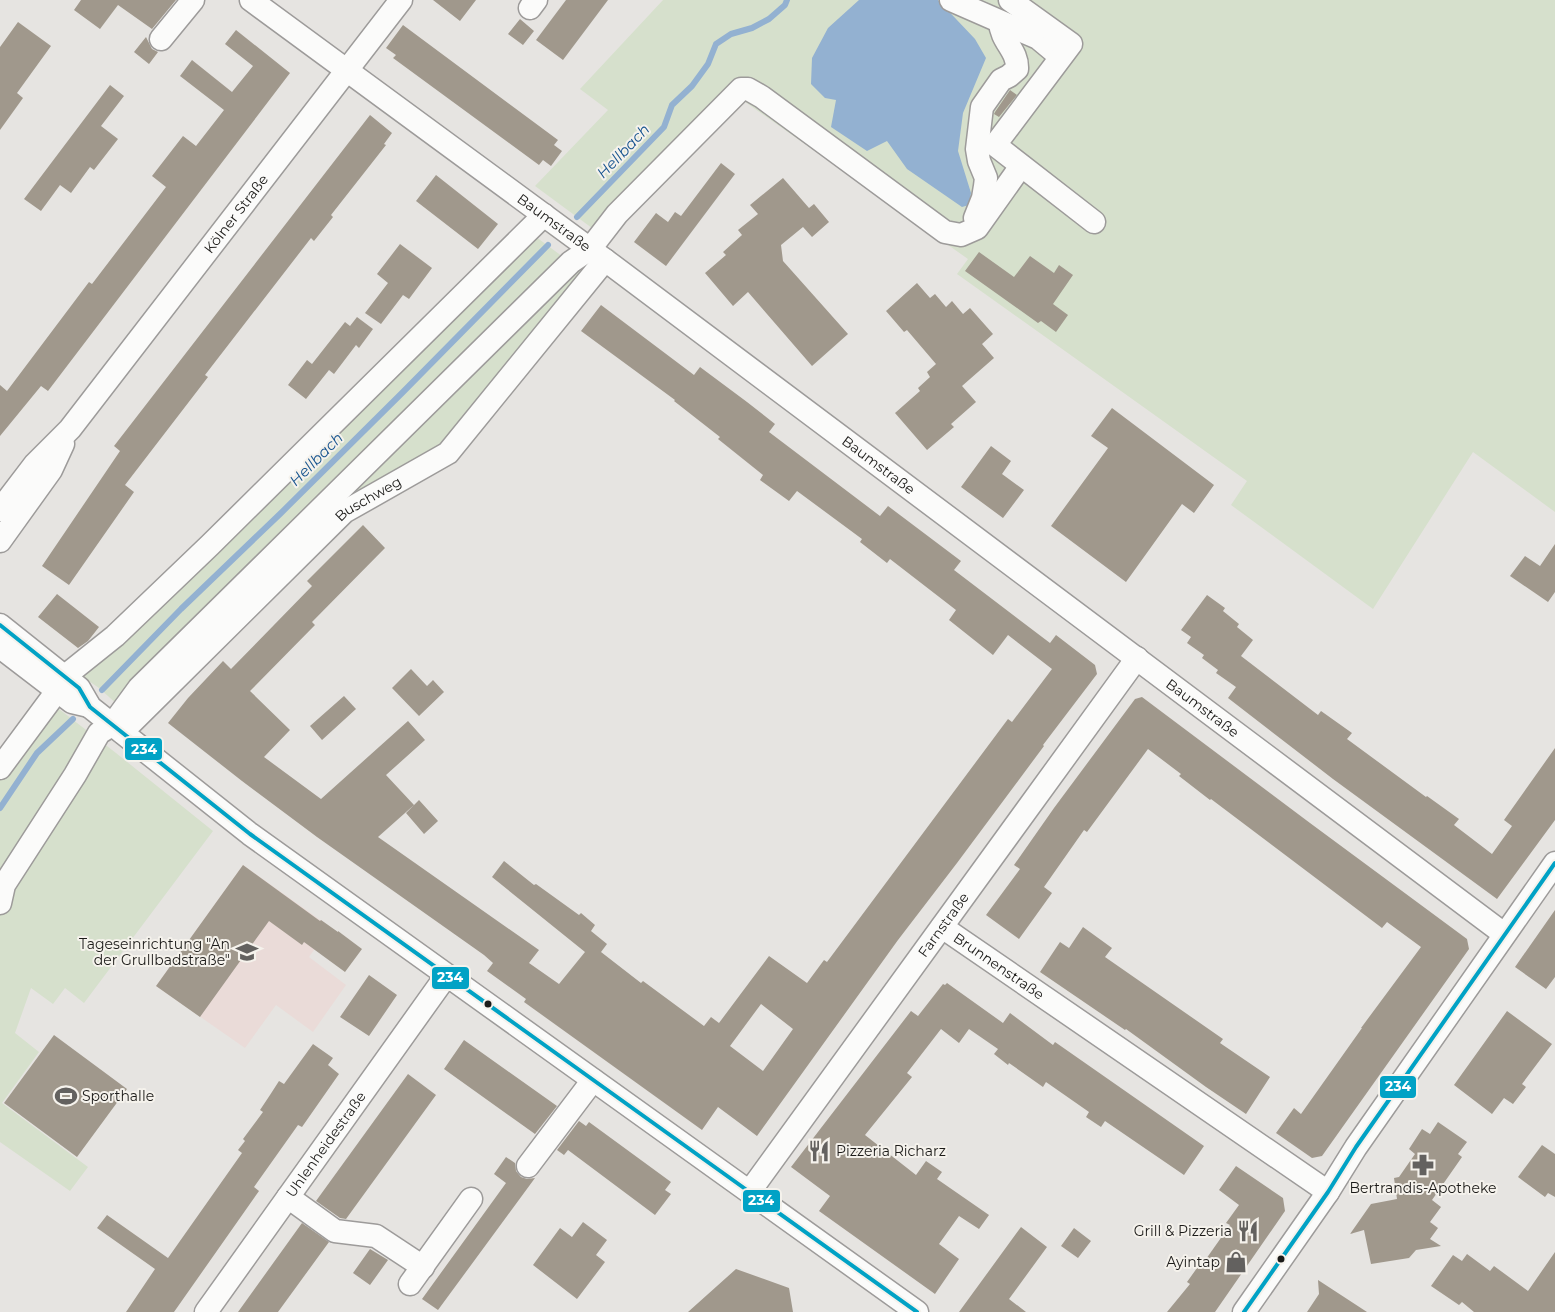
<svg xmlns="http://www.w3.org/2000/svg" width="1555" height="1312" font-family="Montserrat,sans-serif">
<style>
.education{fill:#eadbd8}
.green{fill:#d6e0cc}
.water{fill:#93b1d1}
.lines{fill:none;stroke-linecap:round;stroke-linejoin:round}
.stream{stroke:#93b1d1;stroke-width:6}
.building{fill:#a0988c;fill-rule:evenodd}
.minor-casing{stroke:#9d9b9a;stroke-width:25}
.minor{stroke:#fbfbfa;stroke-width:22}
.bus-1-casing{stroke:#f5f2ec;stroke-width:8}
.bus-1{stroke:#01a2c5;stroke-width:4}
.bus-dot{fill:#1c1b19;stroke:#f5f2ec;stroke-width:2}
.labels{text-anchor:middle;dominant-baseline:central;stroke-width:4;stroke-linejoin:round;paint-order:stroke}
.street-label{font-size:14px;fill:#1c1b19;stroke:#f5f2ec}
.poi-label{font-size:14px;fill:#1c1b19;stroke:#f5f2ec;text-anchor:end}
.water-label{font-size:15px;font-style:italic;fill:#17548f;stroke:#f5f2ec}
.line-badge{stroke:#f5f2ec;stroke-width:2}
.badge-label{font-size:14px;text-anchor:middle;font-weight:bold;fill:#fff}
</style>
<rect width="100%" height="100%" fill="#e6e4e1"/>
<path class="education" d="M243 865 330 927 309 957 346 985 313 1032 276 1005 245 1048 156 986Z"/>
<path class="green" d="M663 0H1555V512L1473 452 1373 609 1231 505 1247 481 957 274 968 259 741 99 596 231 535 186 608 110 580 89Z
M528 231 582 271 438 447 338 503 118 705 99 688 83 677 120 642Z
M55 706 116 753 213 831 84 1003 65 988 53 1004 31 988 15 1033 39 1052 2 1103 88 1167 70 1191 0 1142V757Z"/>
<path class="water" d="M859 0H938L975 39 986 58 963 113 958 151 971 193 969 205 962 207 907 169 887 141 867 151 831 127 836 100 825 98 811 84 812 58 828 28Z"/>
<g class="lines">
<path class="stream" d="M577 217 664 127 672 105 692 86 708 64 716 44 731 34 752 28 769 19 785 5 787 0
M102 690 181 609 280 514 402 393 548 245
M0 808 37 753 73 719"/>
</g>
<path class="building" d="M81 0H176L152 29 118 5 100 29 74 10Z
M433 0H476L460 21Z
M566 0H608L563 60 536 40Z
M520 19 534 31 523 45 508 34Z
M18 22 51 46 17 93 23 98 0 130V47Z
M403 25 558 140 554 145 562 151 551 166 543 160 539 165 393 58 396 55 386 48Z
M236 30 290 73 48 391 41 386 0 436V385L7 391 89 282 92 284 166 187 152 176 183 136 196 146 224 110 180 76 192 60 232 92 253 66 225 44Z
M146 37 152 49 158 52 149 64 134 52Z
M110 85 124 96 101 126 118 139 94 170 90 167 71 193 60 185 41 211 24 199Z
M1010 90 1017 95 999 117 994 114 995 112Z
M370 115 392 133 384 144 386 145 331 215 333 217 314 241 311 238 205 375 208 377 125 485 134 492 69 585 42 566 120 451 114 446Z
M721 163 735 174 666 266 634 242 656 213 668 222 675 212 681 216Z
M436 175 498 224 478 249 416 201Z
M783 178 809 208 814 204 829 222 812 237 803 227 781 245 783 261 848 334 812 366 748 292 733 306 705 273 726 255 723 252 742 235 738 230 758 214 750 205Z
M400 244 432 268 409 299 403 295 381 324 365 313 388 283 377 274Z
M979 252 1014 277 1030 256 1054 273 1059 265 1073 275 1053 304 1068 315 1056 332 1041 321 1038 323 965 271Z
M917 283 930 298 935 294 946 307 952 301 963 314 970 308 993 334 982 344 994 358 962 386 976 402 951 424 954 427 927 450 895 413 920 391 918 388 930 377 927 372 936 364 907 330 904 332 886 311Z
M601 305 694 375 700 367 747 402 775 424 769 432 880 516 888 506 961 561 954 570 1050 643 1056 635 1095 665 1097 674 1043 745 1044 746 957 863 898 940 757 1136 718 1107 702 1130 524 1002 526 999 487 971 493 963 484 955 317 837 242 781 168 723 188 698 223 661 231 669 312 586 307 581 363 525 385 548 312 622 315 625 250 691 290 730 264 757 321 799 408 721 425 740 386 775 414 805 378 837 539 950 529 963 559 984 585 952 492 877 504 861 534 885 536 884 579 915 581 913 595 925 591 931 607 944 601 952 641 983 643 981 704 1026 711 1017 719 1023 769 956 807 983 824 960 827 962 1002 727 1008 719 1012 722 1052 669 1008 635 993 655 949 620 956 610 890 559 887 563 860 542 862 539 797 491 789 501 760 480 763 475 718 439 720 437 674 401 675 400 581 331ZM761 1004 793 1029 763 1071 730 1046Z
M357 317 373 329 359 348 356 345 334 374 329 370 306 399 288 385 307 360 312 364 345 322 350 326Z
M1112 408 1214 485 1194 513 1182 504 1126 582 1051 526 1108 448 1091 436Z
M991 446 1011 461 1002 474 1024 490 1003 518 961 487Z
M1555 544V592L1548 602 1510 576 1525 556 1540 566Z
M57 594 99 627 88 641 78 648 38 617Z
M1207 595 1225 608 1223 611 1239 624 1237 627 1253 640 1241 656 1318 715 1321 711 1352 733 1347 739 1426 797 1427 796 1459 819 1454 825 1492 854 1512 826 1504 820 1555 748V820L1497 899 1333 779 1228 698 1236 687 1216 673 1218 670 1202 658 1204 655 1187 643 1191 637 1181 630Z
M411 669 427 686 433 680 444 692 419 716 392 688Z
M344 696 356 709 322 740 310 726Z
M1142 697 1310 823 1467 939 1469 949 1322 1156 1312 1158 1276 1133 1294 1108 1301 1114 1362 1028H1361L1421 947 1387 922 1382 928 1211 799 1210 800 1179 776 1181 774 1148 749 1087 832 1084 830 1044 887 1052 893 1019 939 986 915 1020 869 1014 865 1054 808 1135 699Z
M419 800 438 821 424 834 406 813Z
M243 865 320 921 321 920 338 932V931L362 949 345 972 304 942 302 945 269 921 200 1017 156 986Z
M1555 910V977L1546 989 1515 967Z
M1083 927 1112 948 1105 957 1223 1039 1220 1043 1270 1077 1246 1114 1206 1087 1126 1029 1125 1030 1040 972 1060 942 1069 948Z
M369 975 397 995 369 1036 340 1017Z
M947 983 1003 1023 1010 1013 1053 1045 1055 1042 1204 1146 1184 1175 1105 1121 1101 1127 1086 1117 1089 1112 1046 1082 1043 1087 1009 1063 1008 1065 994 1054 998 1049 969 1029 959 1043 941 1029 907 1073 912 1077 865 1135 916 1175 926 1161 942 1172 937 1179 989 1215 979 1229 959 1216 939 1244 959 1259 935 1294 819 1211 830 1196 791 1167 911 1011 918 1016 943 984 945 985Z
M1507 1011 1552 1044 1522 1084 1526 1087 1513 1104 1504 1098 1492 1114 1454 1085Z
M54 1035 127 1089 77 1157 4 1103Z
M464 1040 557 1106 535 1134 444 1069Z
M313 1044 333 1058 328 1065 339 1074 302 1127 298 1125 254 1187 259 1191 174 1312H126L155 1269 97 1228 107 1215 168 1258 242 1153 238 1150 245 1141 243 1139 263 1112 260 1110 270 1095 279 1081 284 1084Z
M408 1074 436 1095 346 1219 340 1218 316 1201Z
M579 1121 586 1126 589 1122 671 1182 665 1190 671 1194 655 1215 568 1150 564 1155 557 1150Z
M1438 1122 1467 1142 1458 1154 1462 1157 1432 1200 1441 1207 1430 1222 1438 1228 1430 1239 1441 1246 1416 1250 1409 1258 1371 1264 1364 1230 1350 1234 1371 1204 1397 1199 1394 1178 1399 1177 1415 1154 1409 1149 1422 1129 1430 1134Z
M1542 1145 1555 1154V1197L1548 1193 1545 1197 1518 1177Z
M506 1157 515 1163 516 1171 521 1177 527 1179 535 1178 438 1310 422 1299 506 1183 494 1174Z
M1236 1166 1283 1198 1285 1211 1215 1312H1167L1190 1284 1187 1282 1197 1268 1199 1269 1230 1225 1226 1223 1239 1205 1219 1190Z
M583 1222 607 1240 596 1255 605 1262 577 1299 533 1265 560 1228 572 1237Z
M302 1223 329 1242 278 1312H238Z
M1021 1227 1047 1247 1009 1299 1026 1312H959Z
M1074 1228 1091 1241 1078 1258 1061 1246Z
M370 1249 388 1260 370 1285 353 1273Z
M1555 1252V1312H1474L1462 1302 1459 1305 1431 1286 1453 1255 1462 1261 1467 1254 1490 1271 1494 1266 1528 1291Z
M736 1269 789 1288 793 1312H688Z
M1318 1280 1367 1312H1307L1319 1294Z"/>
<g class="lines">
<g class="minor-casing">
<g id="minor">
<path id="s1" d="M251 0 605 260 1504 934"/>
<path d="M951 0 1038 38 1056 53"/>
<path d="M1010 0 1071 44 995 145 1094 222"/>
<path d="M530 8 536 0"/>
<path d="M161 39 193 0"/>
<path d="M975 218 983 198 985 186 986 178 979 161 977 149 982 107 1001 80 1009 76 1017 69C1018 50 1001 42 1000 22"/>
<path id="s2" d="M0 510 35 464 70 429 401 0"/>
<path d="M0 541 51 470 63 444"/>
<path d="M0 625 79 688 90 707 250 834 917 1312"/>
<path d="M0 647 72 702 89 706"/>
<path d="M65 676 115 636 210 545 544 215"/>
<path id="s3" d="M122 732 344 512 448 453 605 260"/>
<path d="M0 768 57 691"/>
<path d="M0 903 4 885 75 775 99 733 112 725 139 688 571 262 590 249 617 214 741 89H748L762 97 945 232 961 235 977 228 1021 166"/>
<path id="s4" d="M942 927 1328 1192"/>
<path d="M528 1166 593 1080"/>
<path id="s5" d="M750 1191 1137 658"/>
<path d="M288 1197 335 1231 376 1236 423 1267"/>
<path d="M410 1284 471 1199"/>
<path id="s6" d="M206 1312 446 976"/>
<path d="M1244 1312 1328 1192 1356 1147 1555 863"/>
</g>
</g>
<use href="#minor" class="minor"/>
<g class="bus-1-casing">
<path id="bus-1" d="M0 625 79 688 90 707 250 834 917 1312
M1244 1312 1328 1192 1356 1147 1555 863"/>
</g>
<use href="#bus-1" class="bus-1"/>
</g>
<defs>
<g id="school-bare" transform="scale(1.725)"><path d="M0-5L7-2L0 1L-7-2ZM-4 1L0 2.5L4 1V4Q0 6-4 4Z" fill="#63615f" stroke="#f5f2ec" stroke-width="2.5" paint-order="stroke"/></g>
<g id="stadium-bare" transform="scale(1.725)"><path d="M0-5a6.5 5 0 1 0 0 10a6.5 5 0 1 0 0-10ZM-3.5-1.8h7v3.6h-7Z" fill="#63615f" stroke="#f5f2ec" stroke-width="2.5" paint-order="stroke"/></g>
<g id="restaurant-bare" transform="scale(1.725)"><path d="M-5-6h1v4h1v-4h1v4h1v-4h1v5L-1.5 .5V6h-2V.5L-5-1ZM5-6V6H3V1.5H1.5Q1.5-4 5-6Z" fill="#63615f" stroke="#f5f2ec" stroke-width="2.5" paint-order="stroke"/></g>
<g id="pharmacy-bare" transform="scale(1.725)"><path d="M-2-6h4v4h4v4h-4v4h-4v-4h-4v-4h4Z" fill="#63615f" stroke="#f5f2ec" stroke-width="2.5" paint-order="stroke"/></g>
<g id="shop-bare" transform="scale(1.725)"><path d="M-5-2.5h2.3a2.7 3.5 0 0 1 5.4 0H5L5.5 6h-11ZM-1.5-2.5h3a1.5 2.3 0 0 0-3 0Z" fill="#63615f" stroke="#f5f2ec" stroke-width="2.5" paint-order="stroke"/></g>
</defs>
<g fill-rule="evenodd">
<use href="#school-bare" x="247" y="952"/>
<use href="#stadium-bare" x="66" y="1096"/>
<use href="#restaurant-bare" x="819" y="1151"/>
<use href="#pharmacy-bare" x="1423" y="1165"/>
<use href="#restaurant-bare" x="1248" y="1231"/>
<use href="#shop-bare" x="1236" y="1262"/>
</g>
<g class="bus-dot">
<circle cx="488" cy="1004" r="4.5"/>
<circle cx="1281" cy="1259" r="4.5"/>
</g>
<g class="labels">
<g class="street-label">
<text stroke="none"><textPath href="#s2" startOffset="379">Kölner Straße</textPath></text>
<text stroke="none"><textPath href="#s1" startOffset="376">Baumstraße</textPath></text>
<text stroke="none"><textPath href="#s1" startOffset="781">Baumstraße</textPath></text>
<text stroke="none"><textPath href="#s3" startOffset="340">Buschweg</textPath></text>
<text stroke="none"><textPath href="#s1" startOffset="1186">Baumstraße</textPath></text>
<text stroke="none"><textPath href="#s5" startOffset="329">Farnstraße</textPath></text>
<text stroke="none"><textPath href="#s4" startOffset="69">Brunnenstraße</textPath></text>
<text stroke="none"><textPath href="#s6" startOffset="206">Uhlenheidestraße</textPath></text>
</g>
<g class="poi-label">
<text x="230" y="944">Tageseinrichtung "An<tspan x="230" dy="16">der Grullbadstraße"</tspan></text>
<text x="82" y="1096" text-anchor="start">Sporthalle</text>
<text x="836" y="1151" text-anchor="start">Pizzeria Richarz</text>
<text x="1423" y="1188" text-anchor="middle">Bertrandis-Apotheke</text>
<text x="1232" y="1231">Grill &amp; Pizzeria</text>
<text x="1220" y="1262">Ayintap</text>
</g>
<g class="water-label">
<text transform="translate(623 151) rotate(-46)">Hellbach</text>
<text transform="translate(316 459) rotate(-45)">Hellbach</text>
</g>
</g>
<g class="line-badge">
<rect x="124" y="737" width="39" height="24" rx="5" fill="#01a2c5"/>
<rect x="431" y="966" width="39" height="24" rx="5" fill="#01a2c5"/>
<rect x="1379" y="1075" width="38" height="24" rx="5" fill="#01a2c5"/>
<rect x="742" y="1189" width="39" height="24" rx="5" fill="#01a2c5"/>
</g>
<g class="badge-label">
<text x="144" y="754">234</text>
<text x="450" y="982">234</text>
<text x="1398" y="1091">234</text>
<text x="761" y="1205">234</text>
</g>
</svg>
